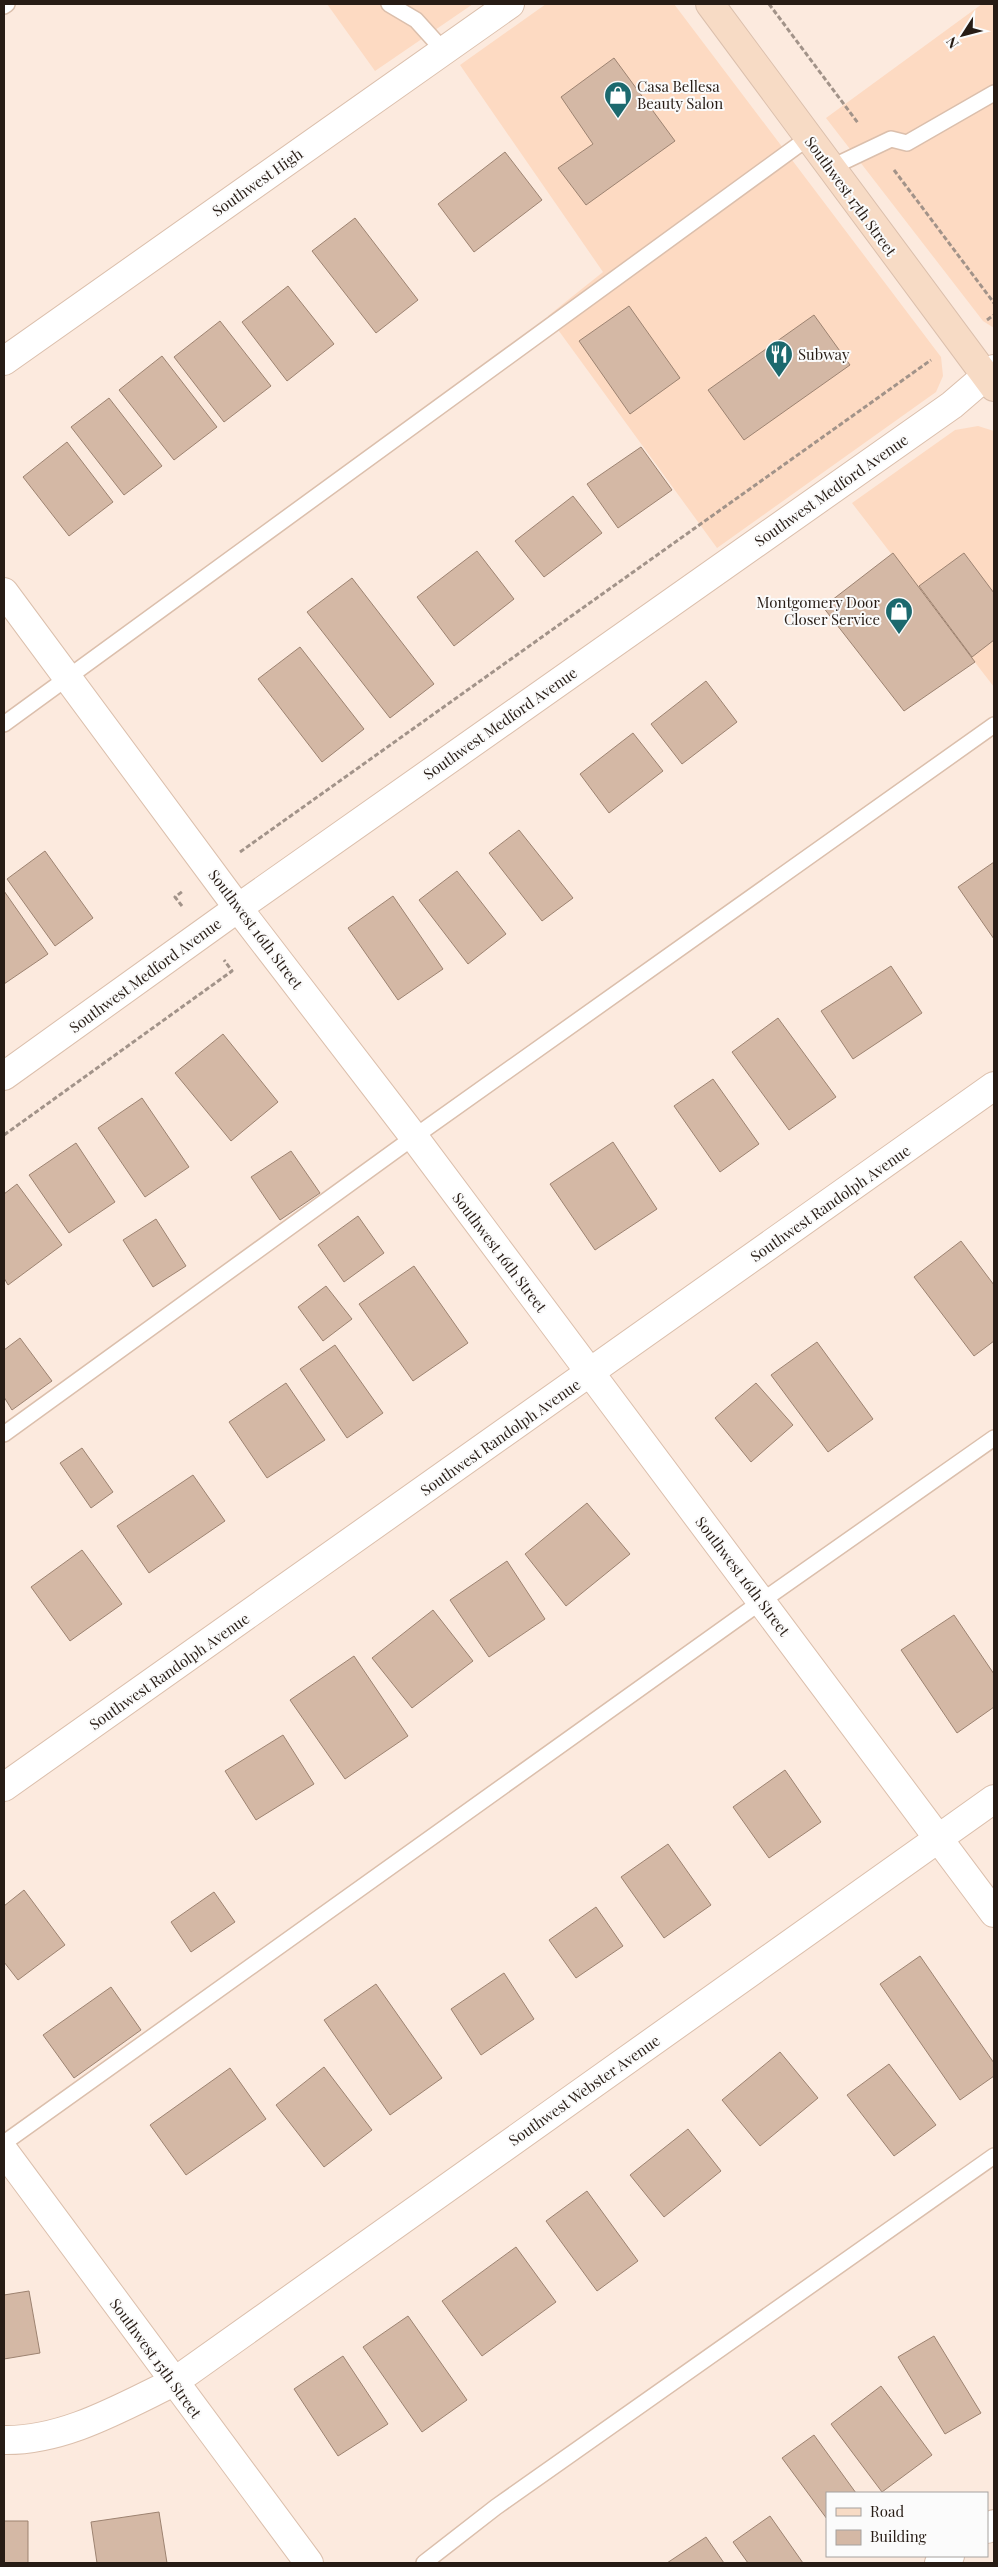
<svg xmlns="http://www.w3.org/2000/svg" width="998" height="2567" font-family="'Playfair Display',serif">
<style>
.built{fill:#fddac2}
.building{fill:#d4b8a5;stroke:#9d8371}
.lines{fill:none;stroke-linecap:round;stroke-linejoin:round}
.service-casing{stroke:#dbbfac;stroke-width:18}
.minor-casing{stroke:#dbbfac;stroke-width:30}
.secondary-casing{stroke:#dbbfac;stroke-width:30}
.path{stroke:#a29389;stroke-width:3;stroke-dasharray:5 2.5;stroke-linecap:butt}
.service{stroke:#fff;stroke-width:15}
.minor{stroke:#fff;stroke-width:28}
.secondary{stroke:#f7dbc5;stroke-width:28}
.labels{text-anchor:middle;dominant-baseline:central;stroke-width:4;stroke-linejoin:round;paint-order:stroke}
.poi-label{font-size:15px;fill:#271c15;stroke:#fbfbfb;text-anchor:start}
.street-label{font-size:15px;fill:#271c15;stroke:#fbfbfb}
</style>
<rect width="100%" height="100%" fill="#fceade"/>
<path class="built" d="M327 4H473L375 71Z
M546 4H674L941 357 943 376 936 392 717 548 548 316 603 272 460 65Z
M982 4H994V328L983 321 826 118Z
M978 426 994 431V687L852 503 955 430Z"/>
<path class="building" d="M614 58 675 141 586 205 558 168 593 144 561 97Z
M505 152 542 200 474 252 438 204Z
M355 218 418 300 376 333 312 251Z
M288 286 334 344 287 381 242 322Z
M629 306 680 378 630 414 579 341Z
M814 315 850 365 744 440 708 390Z
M220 321 271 386 224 422 174 357Z
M162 356 217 427 174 460 119 390Z
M109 398 162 466 124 495 71 427Z
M67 442 113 502 69 536 23 477Z
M641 447 672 490 618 528 587 484Z
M573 496 602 533 544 577 515 541Z
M477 551 514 599 454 646 417 597Z
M893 553 975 662 904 711 823 607Z
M964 553 994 593V640L972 657 919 586Z
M352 578 434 684 390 718 307 612Z
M300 647 364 729 322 762 258 679Z
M706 681 737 722 682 764 651 724Z
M633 733 663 771 609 813 580 774Z
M519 830 573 898 542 921 489 853Z
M45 851 93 918 55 946 7 879Z
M994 862V939L958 887Z
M457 871 506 934 468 964 419 900Z
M4 891 48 954 4 984Z
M393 896 443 969 398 1000 348 928Z
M891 966 922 1013 853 1059 821 1011Z
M778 1018 836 1097 789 1130 732 1052Z
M223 1034 278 1102 231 1141 175 1073Z
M713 1079 759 1144 720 1172 674 1106Z
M142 1098 189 1167 145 1197 98 1128Z
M613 1142 657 1209 595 1250 550 1184Z
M76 1143 115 1202 69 1233 29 1175Z
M291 1151 320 1193 280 1220 251 1177Z
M17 1184 62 1245 8 1285 4 1278V1194Z
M358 1216 384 1253 344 1282 318 1245Z
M156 1219 186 1266 153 1287 123 1240Z
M961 1241 994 1285V1341L974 1356 914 1277Z
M414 1266 468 1343 413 1381 359 1304Z
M326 1286 352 1319 323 1341 298 1307Z
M20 1338 52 1381 12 1410 4 1397V1350Z
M817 1342 873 1419 828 1452 771 1375Z
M335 1345 383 1413 347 1438 300 1369Z
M286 1383 325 1440 267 1478 229 1422Z
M756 1383 793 1425 751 1462 715 1418Z
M82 1448 113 1492 91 1508 60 1463Z
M193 1475 225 1521 149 1573 117 1526Z
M587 1503 630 1554 566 1606 525 1554Z
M82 1550 122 1604 70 1641 31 1587Z
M507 1561 545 1619 489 1657 450 1600Z
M433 1610 473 1661 412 1708 372 1658Z
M954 1615 994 1674V1707L957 1733 901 1650Z
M354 1656 408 1736 345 1779 290 1700Z
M283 1735 314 1784 256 1820 225 1771Z
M785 1770 821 1822 769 1858 733 1807Z
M668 1844 711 1905 664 1938 621 1877Z
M24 1890 65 1945 18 1980 4 1962V1906Z
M214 1892 235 1922 191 1952 171 1922Z
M596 1907 623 1946 576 1978 549 1940Z
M920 1956 994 2063V2076L960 2100 880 1984Z
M504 1973 534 2019 481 2055 451 2009Z
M376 1984 442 2078 390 2115 324 2020Z
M111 1987 141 2030 74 2078 43 2035Z
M780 2052 818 2098 760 2146 722 2100Z
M889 2064 936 2125 894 2156 847 2095Z
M324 2067 372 2130 324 2167 276 2105Z
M230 2068 266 2119 186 2175 150 2125Z
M688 2129 721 2171 664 2217 630 2175Z
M587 2191 638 2261 597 2291 546 2221Z
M516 2247 556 2302 482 2356 442 2301Z
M29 2291 40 2353 4 2359V2295Z
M408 2316 467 2400 422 2432 363 2347Z
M934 2336 981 2413 945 2434 898 2357Z
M343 2356 388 2424 338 2456 294 2389Z
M881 2386 932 2455 882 2492 831 2424Z
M814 2435 856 2493H827V2519L782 2458Z
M159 2512 167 2563H97L91 2522Z
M770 2516 803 2563H748L733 2542Z
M4 2521H28V2563H4Z
M706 2537 724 2563H667Z"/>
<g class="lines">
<g class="service-casing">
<path id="service" d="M389 4 416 20 444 51
M4 6 7 4
M830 168 891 139 907 143 994 93
M4 724 808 138
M4 1434 414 1137 994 725
M4 2143 762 1601 994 1438
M424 2563 496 2507 994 2156"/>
</g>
<g class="minor-casing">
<path id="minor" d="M4 361 510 4
M4 592 238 908 414 1137 994 1913
M4 1076 238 908 952 405 994 369
M4 1787 994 1086
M4 2151 309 2563
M4 2440C64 2441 120 2408 174 2382L994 1799
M987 2529 994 2524
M939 2563 950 2556"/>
</g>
<g class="secondary-casing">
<path id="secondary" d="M710 4 994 387"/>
</g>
<path class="path" d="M769 4 858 123
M894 170 994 303
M987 320 994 315
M240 852 931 360
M182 906 175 897 183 891
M4 1135 232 971 224 960"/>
<use href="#service" class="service"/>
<use href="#minor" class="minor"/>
<use href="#secondary" class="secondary"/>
</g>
<defs>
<g id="shop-pin" transform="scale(1.4375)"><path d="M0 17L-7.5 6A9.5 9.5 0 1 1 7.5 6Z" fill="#1c696e" stroke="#fbfbfb"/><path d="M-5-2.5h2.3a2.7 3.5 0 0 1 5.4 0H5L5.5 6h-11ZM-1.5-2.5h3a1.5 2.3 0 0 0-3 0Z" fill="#fff"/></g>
<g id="restaurant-pin" transform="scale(1.4375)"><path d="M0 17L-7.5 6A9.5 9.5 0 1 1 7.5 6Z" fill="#1c696e" stroke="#fbfbfb"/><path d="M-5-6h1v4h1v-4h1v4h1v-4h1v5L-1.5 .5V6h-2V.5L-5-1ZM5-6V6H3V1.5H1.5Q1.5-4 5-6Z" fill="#fff"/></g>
</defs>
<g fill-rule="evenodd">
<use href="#shop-pin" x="618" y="95"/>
<use href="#restaurant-pin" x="779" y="354"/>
<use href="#shop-pin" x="899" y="611"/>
</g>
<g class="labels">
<g class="poi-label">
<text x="637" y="86">Casa Bellesa<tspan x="637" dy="17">Beauty Salon</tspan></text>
<text x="798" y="354">Subway</text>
<text x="880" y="602" text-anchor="end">Montgomery Door<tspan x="880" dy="17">Closer Service</tspan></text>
</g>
<g class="street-label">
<text transform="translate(257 182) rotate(-35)">Southwest High</text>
<text transform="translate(851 196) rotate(54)">Southwest 17th Street</text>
<text transform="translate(831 490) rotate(-35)">Southwest Medford Avenue</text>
<text transform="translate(500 723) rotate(-35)">Southwest Medford Avenue</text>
<text transform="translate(256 929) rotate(53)">Southwest 16th Street</text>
<text transform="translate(145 975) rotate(-36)">Southwest Medford Avenue</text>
<text transform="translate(830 1203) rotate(-35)">Southwest Randolph Avenue</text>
<text transform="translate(500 1252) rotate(53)">Southwest 16th Street</text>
<text transform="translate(500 1437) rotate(-35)">Southwest Randolph Avenue</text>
<text transform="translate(743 1576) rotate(53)">Southwest 16th Street</text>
<text transform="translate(169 1671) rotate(-35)">Southwest Randolph Avenue</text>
<text transform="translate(584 2090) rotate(-35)">Southwest Webster Avenue</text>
<text transform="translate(156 2358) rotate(54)">Southwest 15th Street</text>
</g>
</g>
<rect width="998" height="2567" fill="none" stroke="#271c15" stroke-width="10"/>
<rect x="826" y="2492" width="162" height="65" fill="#fbfbfb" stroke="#a6a29f"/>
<rect x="836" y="2508" width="25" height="8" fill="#f7dbc5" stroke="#a6a29f"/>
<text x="870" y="2517" font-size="15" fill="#271c15">Road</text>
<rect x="836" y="2530" width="25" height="15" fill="#d4b8a5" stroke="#a6a29f"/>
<text x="870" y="2542" font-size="15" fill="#271c15">Building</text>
<g transform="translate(963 35) rotate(234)" stroke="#fbfbfb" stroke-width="4" paint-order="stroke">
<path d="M0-4L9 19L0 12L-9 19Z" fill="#271c15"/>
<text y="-8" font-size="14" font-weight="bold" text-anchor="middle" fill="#271c15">N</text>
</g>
</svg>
